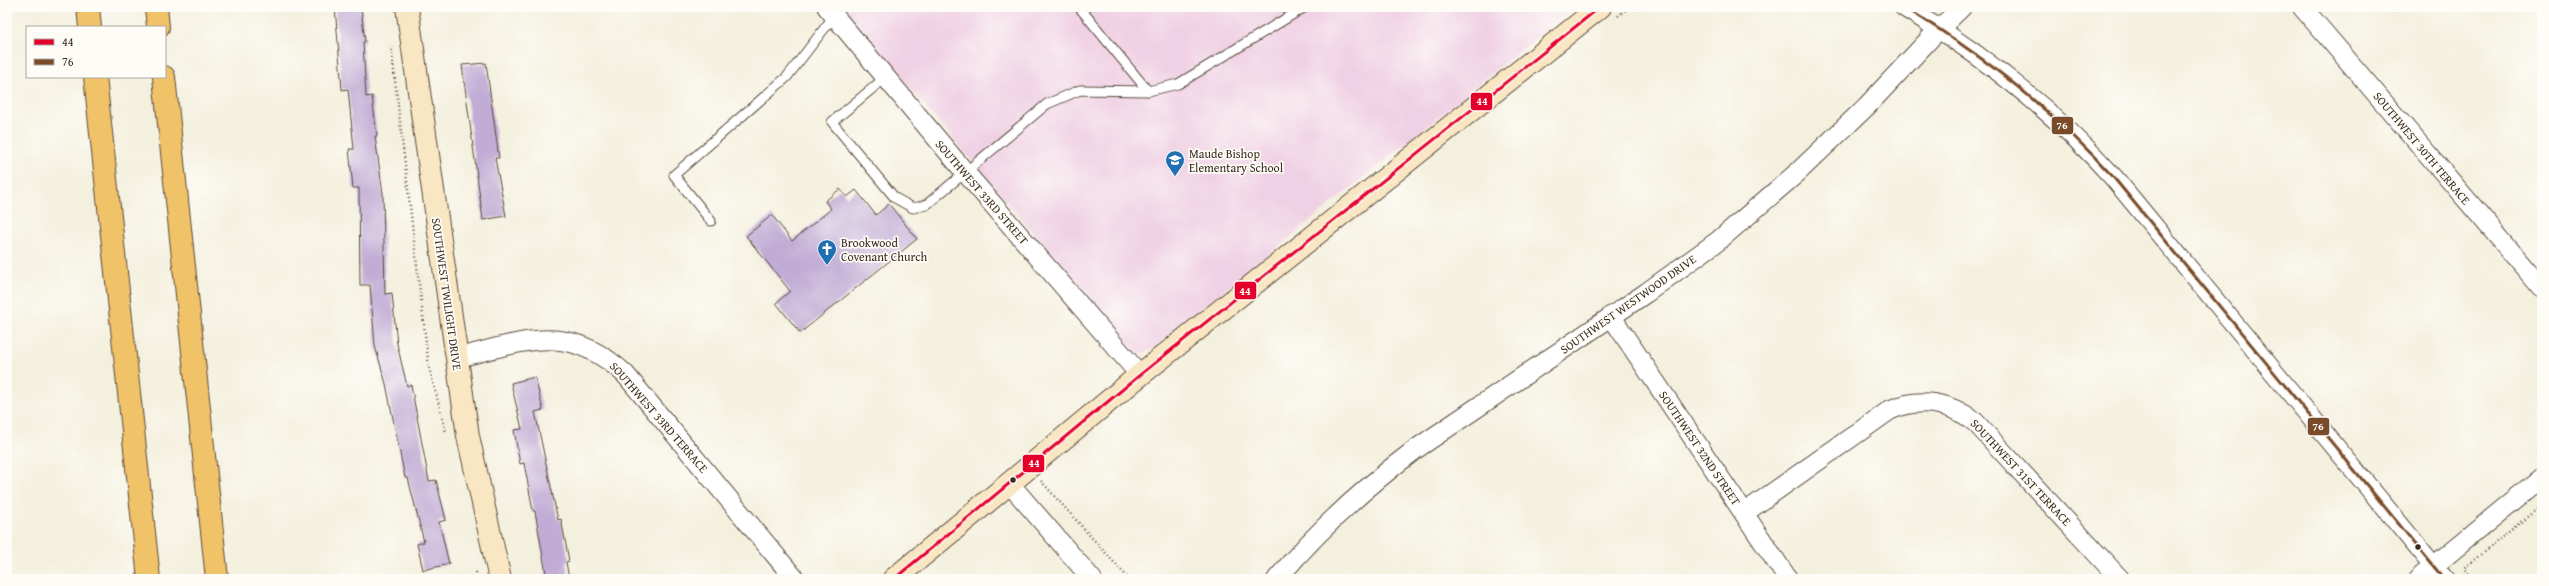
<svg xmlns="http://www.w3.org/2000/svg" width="2549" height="586" font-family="'Gentium Book Plus',serif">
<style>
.built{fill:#f0d0e4}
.building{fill:#c1acd5}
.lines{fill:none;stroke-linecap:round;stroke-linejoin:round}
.lane-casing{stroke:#57483b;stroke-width:11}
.street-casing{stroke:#57483b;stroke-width:21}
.secondary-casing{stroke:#57483b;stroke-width:24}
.highway-casing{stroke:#57483b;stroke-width:24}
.path{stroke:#57483b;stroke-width:2.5;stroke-dasharray:1 3;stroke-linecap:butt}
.lane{stroke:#fff;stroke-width:9}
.street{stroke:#fff;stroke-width:19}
.secondary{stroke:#f9e7c3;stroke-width:22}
.highway{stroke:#f1c369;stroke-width:22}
.bus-1-casing{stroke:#fdfcf7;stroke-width:6}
.bus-2-casing{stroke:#fdfcf7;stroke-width:6}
.bus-1{stroke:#e4002b;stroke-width:3}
.bus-2{stroke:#7a4b2a;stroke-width:3}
.bus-dot{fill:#3b2a1e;stroke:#fdfcf7;stroke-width:1.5}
.labels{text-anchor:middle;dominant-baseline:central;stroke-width:3.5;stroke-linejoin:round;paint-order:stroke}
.street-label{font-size:12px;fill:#3b2a1e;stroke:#fdfcf7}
.poi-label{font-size:12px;fill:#3b2a1e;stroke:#fdfcf7;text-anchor:start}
.line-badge{stroke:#fdfcf7;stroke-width:1.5}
.badge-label{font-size:11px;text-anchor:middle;font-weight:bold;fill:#fff}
</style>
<rect width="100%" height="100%" fill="#fdfcf7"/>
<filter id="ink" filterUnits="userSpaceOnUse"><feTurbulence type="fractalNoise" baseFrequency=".025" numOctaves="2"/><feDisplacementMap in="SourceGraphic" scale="8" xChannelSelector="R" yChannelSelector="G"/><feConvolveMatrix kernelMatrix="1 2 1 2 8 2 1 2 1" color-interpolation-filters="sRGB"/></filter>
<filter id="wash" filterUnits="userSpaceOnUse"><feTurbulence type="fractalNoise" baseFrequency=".012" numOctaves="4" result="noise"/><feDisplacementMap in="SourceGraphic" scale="16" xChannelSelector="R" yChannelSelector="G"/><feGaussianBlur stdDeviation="0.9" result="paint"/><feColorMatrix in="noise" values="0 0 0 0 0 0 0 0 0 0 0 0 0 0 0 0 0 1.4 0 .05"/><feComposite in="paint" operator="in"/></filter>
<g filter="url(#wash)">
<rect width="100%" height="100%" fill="#f4f0de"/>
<path class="built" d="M840 7H1574L1150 351 1140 354 1132 348Z"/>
<g id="blocks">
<path class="building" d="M335 7H361L365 42H363L366 97 372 96 377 136H375L383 194 385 294 392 293 397 344 407 386 411 385 429 481 436 480 446 520 439 522 449 564 423 570 417 544 424 542 408 478H405L386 384 375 346 370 285H360L359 188H353L349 149H354L348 89 342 90Z
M486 63 499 158H495L506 216 483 220 462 65Z
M840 189 847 197 856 190 876 215 889 204 917 239 800 333 776 303 790 291 746 236 772 215 792 241 831 209 825 201Z
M535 377 543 410 535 412 558 520 561 519 569 561 566 562 569 579H547L535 511H533L524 463 520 464 514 430 522 429 511 383Z"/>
</g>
</g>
<g filter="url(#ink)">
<use href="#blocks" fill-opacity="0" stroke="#57483b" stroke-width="1"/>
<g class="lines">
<g class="lane-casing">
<path id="lane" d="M1079 7 1148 91
M886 77 832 122 895 198 913 208 926 205 1047 104 1080 90 1148 91 1178 84 1305 7
M711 221 674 175 787 77 834 16"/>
</g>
<g class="street-casing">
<path id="street" d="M827 7 964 171 1140 375
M1904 7C1983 55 2052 109 2114 178L2444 579
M2302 7 2542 288
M1611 316 1788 579
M456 358C525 342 566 320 625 374L795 579
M1009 483 1092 579
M1744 513 1890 410C1920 397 1950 402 1975 422L2120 579
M1277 579C1318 530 1364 488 1416 449L1646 293 1718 241 1798 172 1866 107 1939 29 1962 7
M2418 579 2542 477"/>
</g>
<g class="secondary-casing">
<path id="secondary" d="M407 7 468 436 500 579
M894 579 1140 375 1600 7"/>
</g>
<g class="highway-casing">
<path id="highway" d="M88 7 90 27
M156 7 158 27
M95 77 149 579
M164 77 217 579"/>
</g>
<path class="path" d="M1618 16 1629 7
M391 46 429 367 446 432
M1041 481 1129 579
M476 572 477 579
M2468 579 2471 577 2464 568 2542 505"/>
<use href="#lane" class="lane"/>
<use href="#street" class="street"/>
<use href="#secondary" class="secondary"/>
<use href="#highway" class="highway"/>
<g class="bus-1-casing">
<path id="bus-1" d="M894 579 1140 375 1600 7"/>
</g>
<g class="bus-2-casing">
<path id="bus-2" d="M1904 7C1983 55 2052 109 2114 178L2444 579"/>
</g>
<use href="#bus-1" class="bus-1"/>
<use href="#bus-2" class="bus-2"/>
</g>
</g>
<defs>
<g id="school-pin" transform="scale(1)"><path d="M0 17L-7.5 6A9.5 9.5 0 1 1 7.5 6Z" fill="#1f6fb2" stroke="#fdfcf7"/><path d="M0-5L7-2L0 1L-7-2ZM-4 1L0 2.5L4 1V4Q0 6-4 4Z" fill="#fff"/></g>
<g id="church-pin" transform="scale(1)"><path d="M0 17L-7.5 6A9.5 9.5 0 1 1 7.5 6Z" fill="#1f6fb2" stroke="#fdfcf7"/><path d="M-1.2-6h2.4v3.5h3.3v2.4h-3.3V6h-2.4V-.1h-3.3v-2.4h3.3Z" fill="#fff"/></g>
</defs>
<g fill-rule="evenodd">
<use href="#school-pin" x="1175" y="160"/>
<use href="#church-pin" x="827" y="249"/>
</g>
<g class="bus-dot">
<circle cx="1013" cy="480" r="3.5"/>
<circle cx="2418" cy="547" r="3.5"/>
</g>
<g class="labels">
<g class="street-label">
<text transform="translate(2422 148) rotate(50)">SOUTHWEST 30TH TERRACE</text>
<text transform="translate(982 192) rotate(49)">SOUTHWEST 33RD STREET</text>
<text transform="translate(447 294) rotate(82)">SOUTHWEST TWILIGHT DRIVE</text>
<text transform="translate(1628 304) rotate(-35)">SOUTHWEST WESTWOOD DRIVE</text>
<text transform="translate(659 417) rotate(49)">SOUTHWEST 33RD TERRACE</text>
<text transform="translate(1700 448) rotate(56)">SOUTHWEST 32ND STREET</text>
<text transform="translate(2021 472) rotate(47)">SOUTHWEST 31ST TERRACE</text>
</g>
<g class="poi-label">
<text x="1189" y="153">Maude Bishop<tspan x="1189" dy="14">Elementary School</tspan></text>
<text x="841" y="242">Brookwood<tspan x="841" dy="14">Covenant Church</tspan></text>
</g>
</g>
<g class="line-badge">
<rect x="1470" y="92" width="23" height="19" rx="4" fill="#e4002b"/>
<rect x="2051" y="116" width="23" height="19" rx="4" fill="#7a4b2a"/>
<rect x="1234" y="281" width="23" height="19" rx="4" fill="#e4002b"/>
<rect x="2307" y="417" width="23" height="19" rx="4" fill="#7a4b2a"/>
<rect x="1022" y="454" width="23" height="19" rx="4" fill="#e4002b"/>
</g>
<g class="badge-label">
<text x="1482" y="105">44</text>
<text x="2062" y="129">76</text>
<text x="1245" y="295">44</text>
<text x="2318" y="430">76</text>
<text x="1034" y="467">44</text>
</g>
<rect width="2549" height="586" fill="none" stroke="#fdfcf7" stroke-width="24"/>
<rect x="26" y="26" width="140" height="52" fill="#fdfcf7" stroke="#afa8a0"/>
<rect x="34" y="39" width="20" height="6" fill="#e4002b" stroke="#afa8a0"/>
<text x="62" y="46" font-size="12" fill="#3b2a1e">44</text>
<rect x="34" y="59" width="20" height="6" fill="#7a4b2a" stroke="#afa8a0"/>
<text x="62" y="66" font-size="12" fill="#3b2a1e">76</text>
</svg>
